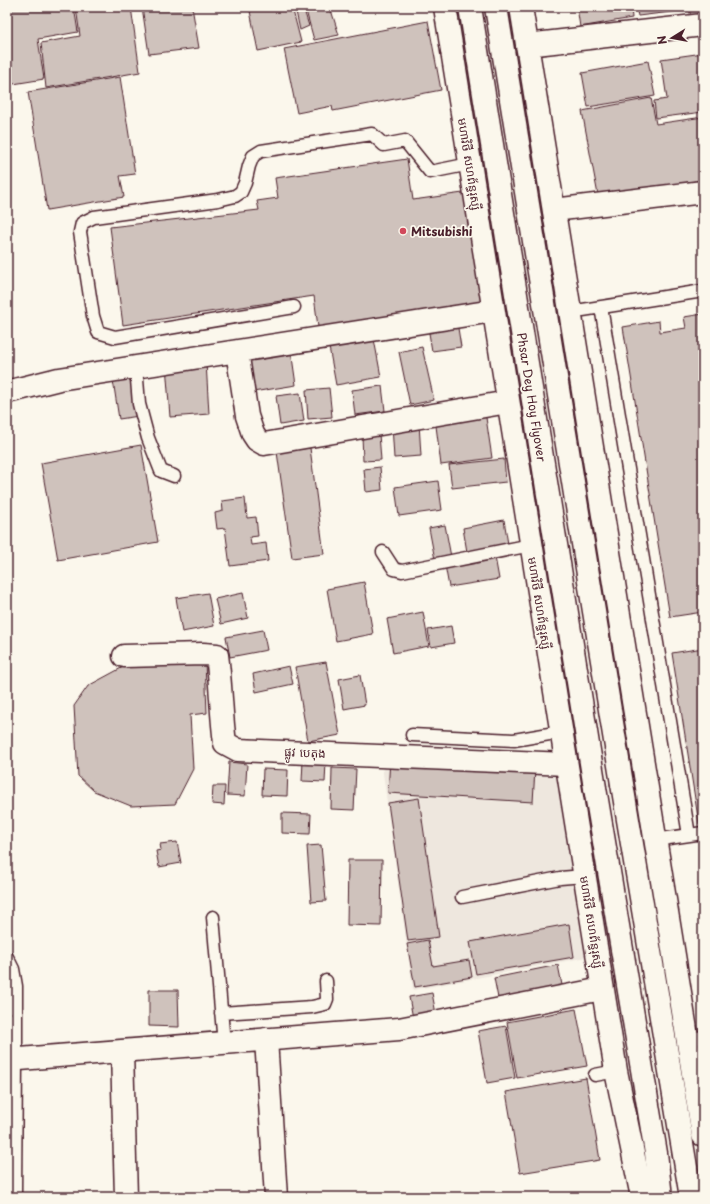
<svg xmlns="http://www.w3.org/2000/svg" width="710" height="1204" font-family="'Playpen Sans','Noto Sans Khmer',sans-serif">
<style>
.built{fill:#eee7de}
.building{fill:#cfc2bc;stroke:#4a1f2b}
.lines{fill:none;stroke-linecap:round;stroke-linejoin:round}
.service-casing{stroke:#4a1f2b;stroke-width:15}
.minor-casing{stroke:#4a1f2b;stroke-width:25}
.primary-casing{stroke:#4a1f2b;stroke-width:25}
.trunk-casing{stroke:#4a1f2b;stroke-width:25}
.service{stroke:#fbf7ec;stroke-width:12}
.minor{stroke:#fbf7ec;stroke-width:22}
.primary{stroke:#fbf7ec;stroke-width:22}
.trunk{stroke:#fbf7ec;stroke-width:22}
.trunk-bridge-casing{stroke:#4a1f2b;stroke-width:25;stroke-linecap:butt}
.trunk-bridge{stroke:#fbf7ec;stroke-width:22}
.poi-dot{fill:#d1495b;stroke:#fbf7ec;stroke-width:1.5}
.labels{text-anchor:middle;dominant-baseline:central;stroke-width:3.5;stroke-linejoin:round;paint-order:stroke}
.street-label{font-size:12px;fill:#4a1f2b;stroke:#fbf7ec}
.poi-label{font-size:12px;font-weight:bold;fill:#4a1f2b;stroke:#fbf7ec;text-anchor:start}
</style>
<rect width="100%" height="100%" fill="#fbf7ec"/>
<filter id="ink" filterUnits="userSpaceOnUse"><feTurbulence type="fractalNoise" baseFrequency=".025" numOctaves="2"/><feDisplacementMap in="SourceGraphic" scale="8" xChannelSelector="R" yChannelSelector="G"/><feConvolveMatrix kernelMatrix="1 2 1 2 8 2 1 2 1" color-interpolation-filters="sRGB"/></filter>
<g filter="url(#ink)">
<path class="built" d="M381 759 557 772 587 957 413 990Z"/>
<path class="building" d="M7 7H74L78 32 38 39 44 79 7 85Z
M76 7H131L140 72 46 88 41 43 80 36Z
M142 7H192L199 48 149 54Z
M277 7H292L301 42 258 51 250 11Z
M295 7H303L309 26 300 30Z
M305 7H330L339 35 314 40Z
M577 7H631L632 18 580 27Z
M636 7H688V10L638 16Z
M689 7H703V16L691 18Z
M428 21 441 90 333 111 332 106 297 113 284 49Z
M703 53V112L656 118 654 101 667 99 661 59Z
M648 61 655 96 588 107 582 73Z
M120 77 135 174 120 176 124 197 47 210 28 92Z
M651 98 656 124 703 117V180L598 195 582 111Z
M407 159 413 200 470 192 486 303 318 327 314 296 123 325 110 227 259 210 257 201 278 198 275 178Z
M703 314V612L670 617 623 327 659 321 660 332 686 328 684 317Z
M457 322 461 347 432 351 428 327Z
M374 339 381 377 336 385 329 347Z
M290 343 296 385 253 392 247 350Z
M422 347 434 400 410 405 399 352Z
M206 362 209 414 170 417 166 365Z
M132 377 139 416 119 419 113 380Z
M382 386 385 411 355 415 352 390Z
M329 388 332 417 308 419 306 390Z
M300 393 304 421 280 425 276 396Z
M485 411 492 458 441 465 435 418Z
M419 423 421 456 394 458 392 425Z
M379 434 381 460 363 461 362 435Z
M141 445 158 542 58 560 41 463Z
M310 448 324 554 292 558 277 452Z
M504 459 506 482 452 488 449 465Z
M380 467 382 490 366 492 364 469Z
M438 481 442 510 399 516 395 487Z
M245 498 247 518 256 517 258 536 250 537 251 545 266 543 268 561 230 566 225 528 217 529 215 513 223 511 222 501Z
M504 520 508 544 467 552 463 528Z
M445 525 451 557 435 560 429 528Z
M495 557 499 579 449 587 445 565Z
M364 582 373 634 336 641 327 589Z
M208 593 214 626 182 632 176 598Z
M243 593 248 618 221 624 215 599Z
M423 612 429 646 393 653 387 619Z
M451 626 454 643 431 647 428 630Z
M263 630 267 650 230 657 226 637Z
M703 648V823L699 824 672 653Z
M205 661 207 713 190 715 193 769 175 804 131 806 94 791 78 776 74 706 88 686 125 666Z
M326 662 340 735 308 741 295 667Z
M289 666 293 684 256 692 253 674Z
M360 675 365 705 344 709 339 679Z
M390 759 535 769 533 802 388 793Z
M303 761 326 762 325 782 302 781Z
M229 762 247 764 245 796 227 795Z
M332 768 356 769 354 810 331 809Z
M263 769 288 770 287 796 262 795Z
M213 786H225L224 805 212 804Z
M419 798 439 937 408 941 388 803Z
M282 813 311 814 310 834 282 833Z
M177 842 181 863 159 867 156 851 161 850 160 844Z
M321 845 326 901 311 902 307 846Z
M348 860H382L381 926 347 925Z
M569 924 574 957 476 974 470 942Z
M428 940 433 966 469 960 472 977 415 987 407 944Z
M558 965 563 990 499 1003 494 978Z
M149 990H178L179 1027 149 1026Z
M432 993 437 1019 414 1024 409 997Z
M576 1009 587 1066 517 1078 507 1022Z
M506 1026 515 1078 487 1083 478 1031Z
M586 1078 600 1160 520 1173 506 1092Z"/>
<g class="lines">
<g class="service-casing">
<path id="service" d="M294 307 115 337 98 332 93 316 80 232 82 223 94 217 218 200 235 196 241 192 245 183 249 166 253 156 261 151 372 134 384 145 405 141 430 172 470 164
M601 307 689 835
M570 312 703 291
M136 367 139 404 148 438 161 471 174 476
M383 552 394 569 402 571 531 545
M412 735 514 740 561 732
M655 840 703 833
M462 897 560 878 584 876
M213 917 224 1044
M7 957 13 969 16 986V1059L15 1197
M221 1013 312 1007 325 1004 327 999 326 981
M688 1040 703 1037
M595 1075 616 1071"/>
</g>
<g class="minor-casing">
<path id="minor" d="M527 45 703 25
M554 210 703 192
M237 351 247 416 253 434 257 440 264 444 508 402
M7 392 59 379 493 311
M124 656 203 654 217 655C221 684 221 714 225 743L238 750 566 764
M266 1039 276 1197
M122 1051 126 1197
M7 1060 399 1029 602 989"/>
</g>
<g class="primary-casing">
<path id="primary" d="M445 7 616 1071 642 1197
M521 7 703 1135"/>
</g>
<g class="trunk-casing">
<path id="trunk" d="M622 784 691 1197
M595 788 656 1153 661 1197"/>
</g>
<use href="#service" class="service"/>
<use href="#minor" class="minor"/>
<use href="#primary" class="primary"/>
<use href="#trunk" class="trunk"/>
<g class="trunk-bridge-casing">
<path id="trunk-bridge" d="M470 7 595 788
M496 7 622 784"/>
</g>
<use href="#trunk-bridge" class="trunk-bridge"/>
</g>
</g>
<circle class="poi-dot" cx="403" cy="231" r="4"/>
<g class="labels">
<g class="street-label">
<text transform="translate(470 164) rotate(81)">មហាវិថី សហព័ន្ធរុស្ស៊ី</text>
<text transform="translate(532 397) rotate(81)">Phsar Dey Hoy Flyover</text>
<text transform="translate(540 603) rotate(81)">មហាវិថី សហព័ន្ធរុស្ស៊ី</text>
<text transform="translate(305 752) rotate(2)">ផ្លូវ បេតុង</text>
<text transform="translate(592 922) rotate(81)">មហាវិថី សហព័ន្ធរុស្ស៊ី</text>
</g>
<g class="poi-label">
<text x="411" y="231">Mitsubishi</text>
</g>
</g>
<rect width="710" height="1204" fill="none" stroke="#fbf7ec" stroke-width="24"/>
<rect x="12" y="12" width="686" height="1180" fill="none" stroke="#4a1f2b" stroke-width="1.5" filter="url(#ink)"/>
<g transform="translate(672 38) rotate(259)" stroke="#fbf7ec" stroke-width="3" paint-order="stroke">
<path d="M0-3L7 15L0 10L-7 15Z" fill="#4a1f2b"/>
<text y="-6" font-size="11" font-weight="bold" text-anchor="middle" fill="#4a1f2b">N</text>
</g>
</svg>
